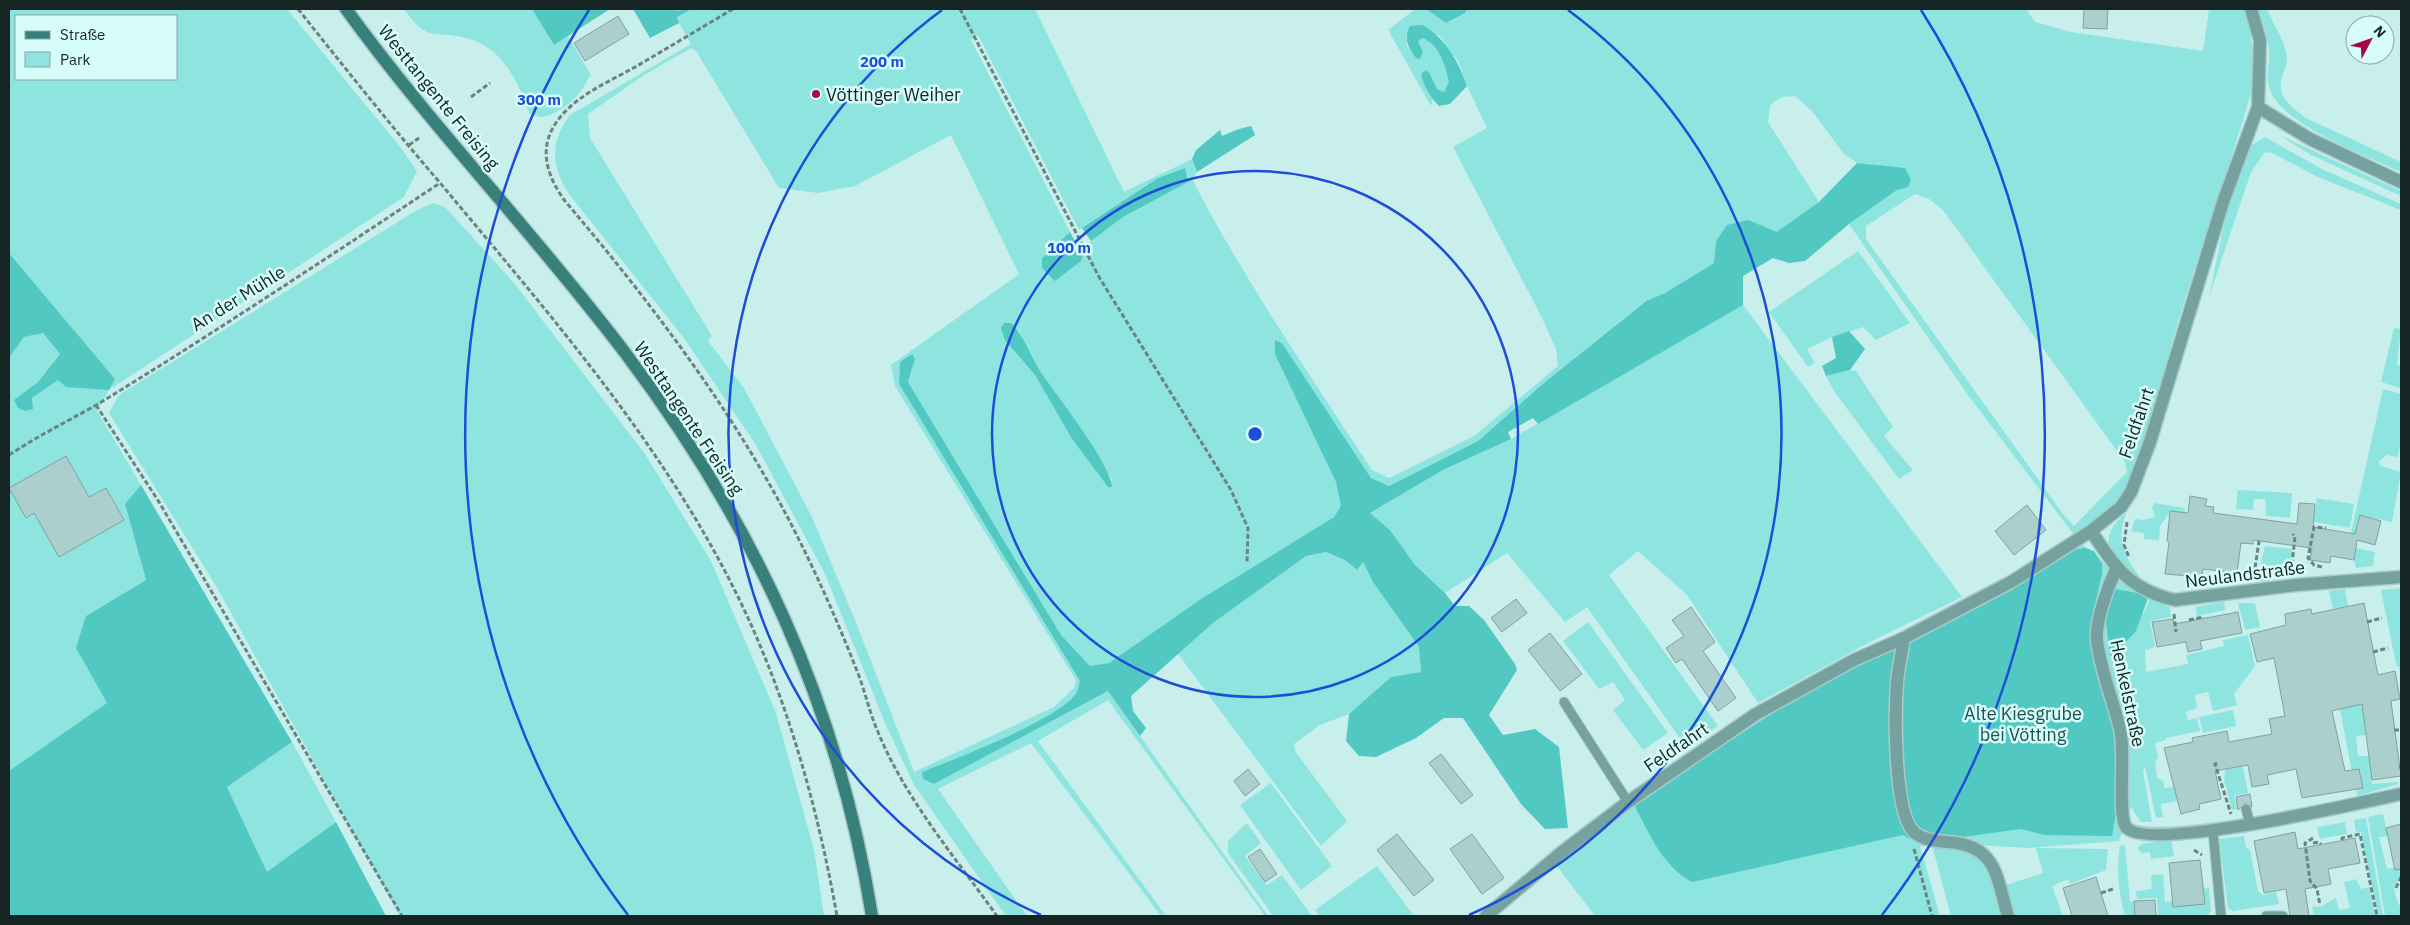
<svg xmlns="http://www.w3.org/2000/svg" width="2410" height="925" font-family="'IBM Plex Sans',sans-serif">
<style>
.green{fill:#8ee5df;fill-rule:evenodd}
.forest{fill:#51c8c1}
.building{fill:#aacfcc;stroke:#7ea29f}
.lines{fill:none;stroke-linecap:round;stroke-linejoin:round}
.lane-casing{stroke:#a9cac8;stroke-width:11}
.street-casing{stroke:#a9cac8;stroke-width:15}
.secondary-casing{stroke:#a9cac8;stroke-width:15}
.path{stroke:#6a8482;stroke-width:3;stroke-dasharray:5 2.5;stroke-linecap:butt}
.lane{stroke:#75a29e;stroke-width:9}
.street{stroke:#75a29e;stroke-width:12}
.secondary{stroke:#37807b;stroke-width:12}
.ring{fill:none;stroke:#1d4ed8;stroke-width:2.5}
.poi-dot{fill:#a40941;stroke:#d6fdf9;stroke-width:2}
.labels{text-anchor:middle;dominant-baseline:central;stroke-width:5;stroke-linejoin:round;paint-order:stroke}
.poi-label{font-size:18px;fill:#162423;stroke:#d6fdf9;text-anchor:start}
.street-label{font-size:18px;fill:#162423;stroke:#d6fdf9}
.park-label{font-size:18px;fill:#1d514e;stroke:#d6fdf9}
.centre{fill:#1d4ed8;stroke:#d6fdf9;stroke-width:2.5}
.ring-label{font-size:15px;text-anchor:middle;font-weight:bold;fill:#1d4ed8;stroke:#d6fdf9;stroke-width:5;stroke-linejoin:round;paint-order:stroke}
</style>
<rect width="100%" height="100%" fill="#c9efec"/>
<path class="green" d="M9 9H287L401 148 417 171 404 197 109 390 97 411 141 485 125 504 146 580 86 616 108 703 9 771V358L24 337 43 333 60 354 38 382 14 400 32 398 58 380 115 379 9 253ZM16 16H176V79H16Z
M404 9H532L554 45 568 36 591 75C586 81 585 86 580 92 574 101 552 118 540 117 537 116 532 114 529 113 519 83 503 49 470 39 436 29 429 45 404 9Z
M675 9H1035L1124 192 1192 159 1197 172 1192 179C1244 280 1310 375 1372 470L1389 478 1474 436 1558 366 1556 349 1541 316 1453 147 1487 128 1467 86 1459 63 1439 35H1406L1407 46 1416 58 1417 42 1422 38C1436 43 1450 66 1449 81 1449 85 1446 89 1444 92L1437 89 1430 74 1424 84 1433 100 1431 106 1388 30 1415 9H1426L1446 23 1465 13 1467 9H2026L2035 22 2071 32 2203 51 2209 9H2245C2254 40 2254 61 2251 93 2227 176 2197 256 2173 339 2161 382 2146 462 2120 496 2108 513 2091 523 2074 535L1968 395 1849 224 1897 190 1870 164 1857 163 1843 153 1812 111 1795 96 1782 97 1770 105 1768 122 1819 202 1777 233 1748 221 1716 241 1714 263 1665 293 1645 301 1545 382 1478 441 1389 486 1371 478 1282 343 1275 340 1337 482 1342 506 1334 517 1201 599 1109 663 1090 666 1061 635 908 382 913 368 900 362 899 384 1080 681C1079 684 1078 689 1077 692 1061 719 954 759 922 772L923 779 934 784 1108 691 1268 916H1265L1108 700 1038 741 1166 916H1161L1031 743 938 789 1027 916H1006L914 785 885 723 825 574 756 445 684 338 572 198C552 170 548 144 570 115L691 44 679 23ZM978 35 1079 230 1158 178 1185 168 1187 182 1123 217 1091 241 1081 261 1042 258 1070 232 971 40ZM691 48 696 51 779 188 818 193 855 186 951 135 1019 274 891 365 895 386 1076 680 1074 688 1054 707 914 772 855 620 812 517 744 388 708 341 712 336 590 138 588 114 644 75ZM1915 194 1929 199 1943 210 2125 462 2127 472 2074 526 2063 514 1866 239V226ZM1018 330 1039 369 1101 459 1112 480 1108 487 1072 439 1035 375 1005 340Z
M2258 9H2267C2273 24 2286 42 2287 59 2287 66 2282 75 2281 82 2278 98 2294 109 2306 118L2401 162V172C2369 157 2278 124 2269 87 2266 75 2270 62 2269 49 2268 35 2262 22 2258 9Z
M2279 135 2401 191V196L2311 155Z
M2265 137 2322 169 2401 204V210L2318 177 2270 152 2264 153 2251 172 2209 297 2227 210 2250 146Z
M434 203 446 208 514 283 645 454 711 561 776 713 814 850 824 916H400L216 586 109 413 119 395 417 210Z
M1858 251 1910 323 1876 340 1863 327 1832 337 1807 349 1815 363 1808 367 1769 312Z
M1743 305 1962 597 1872 641 1758 703 1687 595 1638 551 1609 575 1718 726 1686 747 1587 607 1565 622 1507 553 1445 593 1415 565 1390 530 1370 513 1443 470 1511 439Z
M2394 328 2401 329 2397 365 2401 366V388L2381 382Z
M1850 370 1856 371 1893 427 1884 436 1913 470 1899 479 1834 391 1826 376Z
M2383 389 2401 394V444L2397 457 2387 455 2378 462 2381 466 2401 472 2392 522 2360 515 2354 539 2350 537Z
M2238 490 2292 493 2290 518 2266 516 2265 499H2254L2253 510 2236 509Z
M2317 498 2354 504 2350 528 2313 522Z
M2155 503 2185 508 2184 513 2170 512 2160 526 2159 540 2144 539V533L2131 531 2135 519 2143 520 2155 517 2152 507Z
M2126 513C2116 544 2124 554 2141 579 2114 558 2092 541 2126 513Z
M2081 543 2143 597V614L2150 599 2170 607 2171 617 2150 621 2155 647 2145 650 2146 672 2188 664 2186 655 2224 646 2223 640 2248 635 2255 666 2234 694 2237 705 2213 711 2208 692 2195 695 2197 708 2186 712 2188 720 2197 718 2200 731 2166 738V740L2155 743 2158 757 2155 762 2157 778 2163 781 2165 788 2174 787 2177 801 2161 804 2163 817 2156 818 2145 766 2143 771 2152 822H2141L2131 807 2119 841 2029 848 1976 845 1988 864 2003 916H1951L1932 845 1920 846 1940 916H1595L1556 865 1633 803 1772 710 2003 596Z
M2265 546 2292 549 2290 565 2272 567 2269 581 2256 583Z
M2356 548 2375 552 2373 566 2356 568 2354 560Z
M1326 552 1345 560 1357 570 1363 562 1373 582 1419 647 1421 672 1391 677 1349 714 1320 725 1294 744 1295 751 1347 821 1321 846 1178 654 1213 623 1306 556Z
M2401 588V671L2396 664 2381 590Z
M2345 589 2348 606 2333 609 2329 591Z
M2224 601 2225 610 2197 616 2196 607Z
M2238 603H2255L2260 627 2245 630Z
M1588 622 1668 733 1643 750 1613 710 1625 700 1613 682 1599 689 1563 641Z
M2370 695 2364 721 2366 735 2356 736 2358 756H2369L2372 784 2397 782 2398 784 2357 796 2356 789 2362 788 2353 778 2340 709 2348 707 2347 699Z
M2233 710 2236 726 2203 733 2199 717Z
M292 742 336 822 267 873 227 787Z
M2243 766 2248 793 2234 796 2237 809 2232 810 2224 780 2225 770Z
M1271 783 1332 866 1301 890 1240 805Z
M2383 814 2388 836 2379 837 2387 869 2401 866V874L2394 888 2398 904 2401 906V916H2385L2368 817Z
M2366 818 2383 916H2378L2361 832 2356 833 2354 820Z
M2345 822 2347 834 2320 839 2317 827Z
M1247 823 1261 843 1245 856 1267 885 1282 875 1312 916H1273L1228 853V841Z
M2244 836 2246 848 2250 850 2258 891 2263 895 2276 892 2279 904 2233 911 2228 908 2219 839Z
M2171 840 2174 856 2151 859 2150 852 2141 853 2138 848 2141 844Z
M2125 845 2130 902 2134 901 2135 916H2125C2119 894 2116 869 2120 846Z
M2036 848 2108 849 2106 870 2070 884 2068 879 2052 886 2063 916H2013L2003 886 2043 873Z
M1377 866 1414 916H1320L1315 910Z
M2163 874 2165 902C2181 902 2193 889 2209 888L2211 912 2207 916H2158L2157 898 2137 899 2136 891 2152 889 2151 875Z
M2356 879 2361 889 2369 887 2375 916H2314L2312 907 2322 906 2336 898 2339 910 2350 908 2344 882Z"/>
<path class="forest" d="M532 9H610L554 45Z
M633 9H675L676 11 691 9 677 17 679 23 650 38Z
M1426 9H1467L1465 13 1446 23Z
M1423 25C1447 40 1458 61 1467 86L1450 104 1439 106C1430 97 1424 87 1421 74L1426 70 1430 74 1437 89 1444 92 1449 82C1446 66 1439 44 1422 38L1418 42 1423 52 1420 59 1416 58C1408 47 1403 39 1410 26Z
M1251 126 1255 135 1197 172 1192 159 1196 150 1220 130 1222 136 1239 129Z
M1857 163 1905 168 1911 180 1908 187 1897 190 1849 224 1805 261 1789 263 1773 258 1743 276V305L1538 424 1533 418 1508 432 1511 439 1443 470 1370 513 1390 530 1415 565 1445 593 1455 606H1469L1484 620 1515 664 1517 670 1489 715 1503 735 1535 729 1559 747 1568 828 1545 829 1521 804 1463 718H1444L1416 738 1376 757 1359 756 1346 741 1349 714 1391 677 1421 672 1419 647 1373 582 1363 562 1357 570 1345 560 1326 552 1306 556 1213 623 1131 696 1133 711 1146 728 1140 736 1108 691 934 784 923 779 922 772C954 759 1061 719 1077 692 1078 689 1079 684 1080 681L899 384 900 362 912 354 915 359 908 382 1061 635 1090 666 1109 663 1201 599 1334 517 1341 506 1336 482 1275 354V340L1282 343 1371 478 1389 486 1478 441 1545 382 1646 301 1665 293 1714 263 1716 241 1727 225 1748 220 1777 232 1819 202Z
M1185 168 1188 182 1123 217 1091 241 1082 228 1158 178Z
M1070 232 1083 256 1081 261 1055 281 1042 268V258Z
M9 253 115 379 109 390 66 387 58 380 32 398 33 409 25 411 18 408 14 400 38 382 60 354 43 333 24 337 9 358Z
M1004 323H1011C1024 336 1030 354 1039 369 1054 393 1112 464 1112 487H1108L1072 439 1035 375 1005 340 1001 328Z
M1849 331 1865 349 1850 370 1826 376 1822 366 1836 358 1832 337Z
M141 485 292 742 227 787 267 872 336 822 386 916H9V771L107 703 76 648 86 616 146 580 125 504Z
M2085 548 2094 551 2102 563V574L2093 614 2117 747 2118 802 2112 836 2044 835 2021 829 1919 843 1903 835 1692 882C1661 865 1649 832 1633 803L1821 682 1978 606 2077 549Z
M2115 589 2138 593 2148 598 2136 631 2122 646V655L2110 656 2105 613Z"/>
<path class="building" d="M2084 9H2108L2107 29 2083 28Z
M618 16 629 34 585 61 574 43Z
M66 456 89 497 106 488 124 520 59 557 34 513 26 518 9 488Z
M2190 496 2207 499 2205 506 2214 507 2213 513 2297 524 2299 503 2315 504 2313 527 2355 534 2360 515 2381 521 2375 545 2357 540 2354 560 2331 556 2330 563 2310 560 2312 548 2253 540V544L2241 543 2237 573 2203 569 2202 577 2165 574 2169 542 2167 541 2170 511 2188 513Z
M2027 505 2046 530 2014 555 1995 531Z
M1516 599 1527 613 1502 632 1491 618Z
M2364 603 2378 675 2395 671 2400 699 2391 701 2401 776 2372 780 2362 704 2332 711 2345 771 2359 769 2363 788 2302 798 2296 769 2267 775 2269 784 2252 787 2248 765 2215 771 2221 799 2199 804 2200 809 2181 814 2164 748 2193 742 2192 738 2227 731 2229 742 2272 734 2269 719 2285 716 2274 658 2257 662 2250 634 2286 625 2285 614 2311 609 2312 614Z
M1691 607 1715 642 1703 651 1736 698 1718 711 1682 659 1676 663 1666 648 1684 636 1672 620Z
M2238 612 2242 633 2200 641 2202 649 2188 652 2186 642 2157 647 2152 622 2173 619 2174 624Z
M1550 633 1582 674 1560 691 1528 650Z
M1441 754 1473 795 1461 804 1429 763Z
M1248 769 1260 784 1245 796 1234 781Z
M2250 794 2252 807 2245 803 2238 810 2236 797Z
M2401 824V869L2395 870 2386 828Z
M2295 832 2298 849 2355 838 2360 863 2328 869 2331 884 2305 889 2309 916H2290L2286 889 2264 893 2254 841Z
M1397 834 1434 880 1414 896 1377 850Z
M1472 834 1504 878 1482 894 1450 849Z
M1260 849 1277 874 1265 882 1248 857Z
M2200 860 2205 904 2173 907 2169 863Z
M2096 877 2108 916H2072L2063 888Z
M2155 900 2156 916H2135L2134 901Z"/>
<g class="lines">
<g class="lane-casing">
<path id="lane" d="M1564 702 1628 802
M2246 809 2250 824
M2213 831 2221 916
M2266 916H2283"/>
</g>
<g class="street-casing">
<path id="street" d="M2251 9 2260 40 2258 107 2310 139 2401 182
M2091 531C2115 567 2130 590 2175 600L2296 585 2401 577
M2116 569C2108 587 2095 621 2097 641 2101 671 2113 701 2120 729 2126 751 2117 815 2126 827 2146 853 2363 802 2401 794
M1904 638C1902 653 1898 668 1897 683 1895 711 1893 815 1915 833 1924 840 1936 841 1947 842 1997 845 1996 876 2008 916
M1486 916 1562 852 1628 802 1756 714 1854 660 1904 638 2011 582 2091 531 2121 507 2131 492 2150 442 2223 202 2258 107"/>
</g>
<g class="secondary-casing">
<path id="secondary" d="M346 9C433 129 537 236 626 354 755 525 838 704 872 916"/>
</g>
<path class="path" d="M298 9C345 68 392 127 441 184 551 316 666 447 741 603 788 701 818 809 837 916
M733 9C701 28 669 47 637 66 609 82 571 97 554 126 538 152 549 179 565 201 648 299 728 404 788 518 815 570 838 622 859 676 866 695 870 714 878 732 906 800 955 857 997 916
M960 9 1099 277 1231 490 1248 528 1247 563
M471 97 490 83
M409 145 419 138
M96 405 159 502 402 916
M9 455C38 436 68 421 98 404 214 333 327 258 440 183
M2127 522 2124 545 2129 557
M2322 567 2314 565 2308 558 2314 527 2326 528
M2291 572 2295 537 2293 534
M2254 575 2259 541
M2174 614 2176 632
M2189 620 2203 617V618
M2367 622 2382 618
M2373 652 2388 648
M2394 730H2401
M2217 763 2215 764 2231 814
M2399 767H2401
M2313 838 2305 843 2310 881 2317 889 2320 905
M2342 840V838L2360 834 2377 916
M2313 843 2319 842 2321 844
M1914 849 1932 916
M2194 850 2202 855
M2396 888 2401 877
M2101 893 2113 889"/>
<use href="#lane" class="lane"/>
<use href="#street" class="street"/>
<use href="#secondary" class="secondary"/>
</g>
<g class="ring">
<circle cx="1255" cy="434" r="263"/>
<path d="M1041 915A527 527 0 0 1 942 10M1568 10A527 527 0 0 1 1469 915"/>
<path d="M628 915A790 790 0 0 1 589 10M1921 10A790 790 0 0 1 1882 915"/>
</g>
<circle class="poi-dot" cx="816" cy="94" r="5"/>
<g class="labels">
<g class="poi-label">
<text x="826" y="94">Vöttinger Weiher</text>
</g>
<g class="street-label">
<text transform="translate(439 97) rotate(51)">Westtangente Freising</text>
<text transform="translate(238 298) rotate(-32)">An der Mühle</text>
<text transform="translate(689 418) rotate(56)">Westtangente Freising</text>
<text transform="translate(2136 423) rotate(-71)">Feldfahrt</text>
<text transform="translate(2245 574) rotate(-7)">Neulandstraße</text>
<text transform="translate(2128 693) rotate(78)">Henkelstraße</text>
<text transform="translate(1676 747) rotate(-34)">Feldfahrt</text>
</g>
<g class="park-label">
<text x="2023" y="713">Alte Kiesgrube<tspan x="2023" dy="21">bei Vötting</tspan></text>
</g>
</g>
<circle cx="1255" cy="434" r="8" class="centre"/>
<g class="ring-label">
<text x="882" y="67">200 m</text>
<text x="539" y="105">300 m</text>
<text x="1069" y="253">100 m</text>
</g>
<rect width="2410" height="925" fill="none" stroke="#162423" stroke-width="20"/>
<rect x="15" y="15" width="162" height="65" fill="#d6fdf9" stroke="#89a6a3"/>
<rect x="25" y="31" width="25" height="8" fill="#37807b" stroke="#89a6a3"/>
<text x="60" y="40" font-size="15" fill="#162423">Straße</text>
<rect x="25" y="52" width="25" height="15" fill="#8ee5df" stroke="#89a6a3"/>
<text x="60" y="65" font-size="15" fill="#162423">Park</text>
<g transform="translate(2370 40) rotate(49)"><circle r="24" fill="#d6fdf9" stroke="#89a6a3"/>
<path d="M0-4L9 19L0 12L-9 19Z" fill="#a40941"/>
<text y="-8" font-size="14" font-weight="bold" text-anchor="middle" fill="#162423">N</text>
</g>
</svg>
